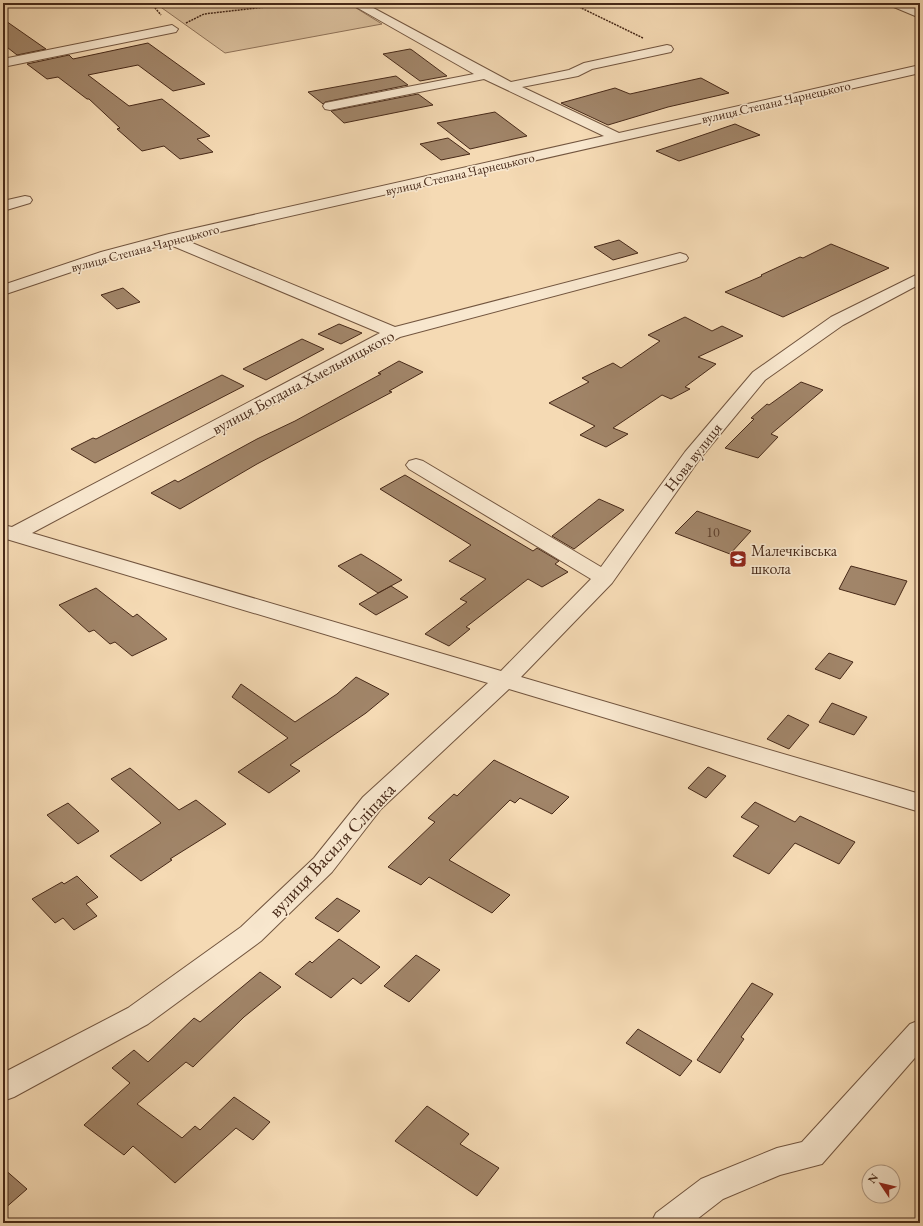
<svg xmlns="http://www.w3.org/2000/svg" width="923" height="1226" font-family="'EB Garamond',serif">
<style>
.green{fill:#d7bc99;stroke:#8f7258}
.building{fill:#a18569;stroke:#472918}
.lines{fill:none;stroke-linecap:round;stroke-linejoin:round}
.minor-casing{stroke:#72553f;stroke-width:2}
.path{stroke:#472918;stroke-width:1.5;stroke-dasharray:2 1;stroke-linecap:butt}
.minor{fill:#f8e7ce;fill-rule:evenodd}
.labels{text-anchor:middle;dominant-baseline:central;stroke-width:3.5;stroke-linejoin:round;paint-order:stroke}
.far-street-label{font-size:13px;fill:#472918;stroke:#f8e7ce}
.number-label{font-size:14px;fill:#5e402c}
.street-label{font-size:16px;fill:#472918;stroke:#f8e7ce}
.poi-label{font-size:16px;fill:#472918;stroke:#f8e7ce;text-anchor:start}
.near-street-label{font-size:19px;fill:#472918;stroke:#f8e7ce}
</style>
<rect width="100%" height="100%" fill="#f5dab4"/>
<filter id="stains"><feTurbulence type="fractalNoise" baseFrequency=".005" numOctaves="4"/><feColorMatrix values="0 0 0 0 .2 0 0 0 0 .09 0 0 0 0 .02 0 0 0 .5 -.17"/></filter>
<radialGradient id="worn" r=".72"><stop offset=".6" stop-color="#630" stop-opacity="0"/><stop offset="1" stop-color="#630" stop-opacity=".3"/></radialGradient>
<path class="green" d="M155 3H348L382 24 225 53Z"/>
<path class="building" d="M3 19 46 49 17 55 3 44Z
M148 43 205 84 173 91 138 65 88 75 129 106 162 99 210 136 197 139 213 152 180 159 164 146 142 151 117 129 120 128 89 99H87L58 77 47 79 27 64 69 55 73 59Z
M410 49 412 50 447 76 420 81 383 54Z
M396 76 408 85 325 102 323 104 308 92Z
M701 78 729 93 668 107 608 125 561 103 615 88 630 94Z
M418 94 433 105 344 123 331 111Z
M495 112 527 136 470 149 437 123Z
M735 124 760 135 679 161 656 151Z
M448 138 470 154 441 160 420 144Z
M619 240 638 253 613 260 594 247Z
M831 244 889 268 783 317 725 292 762 276 761 275 800 257 803 258Z
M123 288 140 302 117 309 101 295Z
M685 317 712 331 722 326 743 336 698 357 716 364 685 387 690 389 671 399 662 395 613 428 628 434 606 447 580 435 595 426 549 403 589 382 582 378 613 363 621 368 660 341 648 335Z
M339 324 362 333 341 344 318 334Z
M302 339 324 349 266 380 243 369Z
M399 361 423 372 389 391 392 392 257 464 180 509 151 493 175 480 178 482 257 439 295 421 381 374 378 373Z
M222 375 244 386 95 463 71 449 93 438 96 439Z
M801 382 823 390 771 434 778 437 758 458 725 448 754 419 751 418 767 404 769 405Z
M405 475 533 551 537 548 559 561 555 564 568 572 542 587 528 579 466 627 470 629 449 646 425 634 467 602 460 599 486 579 449 561 471 545 380 489Z
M599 499 624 510 574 549 552 536Z
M697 511 751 531 730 554 675 533Z
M361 554 382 567 402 580 378 593 338 566Z
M851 566 907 581 895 605 839 589Z
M391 586 408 597 376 615 359 604Z
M96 588 133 617 137 614 167 639 132 656 115 642 110 644 94 630 89 632 59 605Z
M829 653 853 662 840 679 815 669Z
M356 677 389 694 366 713 290 765 300 771 269 793 238 772 288 738 232 697 241 684 295 722 337 694Z
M832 703 867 717 854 735 819 722Z
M788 715 809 725 789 749 767 739Z
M494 760 569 797 552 814 520 798 515 803 510 800 449 860 510 895 492 913 429 877 421 885 388 867 435 822 428 818 454 794 457 796Z
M708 767 726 776 706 798 688 788Z
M130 768 179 810 196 800 226 824 170 859 172 860 141 881 110 856 161 823 111 779Z
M755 802 795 822 800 816 855 842 839 864 795 843 769 874 733 856 759 826 741 817Z
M68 803 99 831 78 844 47 815Z
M77 876 98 897 86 904 97 916 74 930 63 918 55 923 32 899 62 882 64 884Z
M337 898 360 911 338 932 315 918Z
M339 939 380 967 361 984 353 978 331 998 295 974 310 961 312 963Z
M416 955 440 970 409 1002 384 986Z
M260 972 281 987 244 1017 193 1067 186 1062 137 1104 182 1138 195 1126 200 1130 234 1097 270 1122 253 1140 236 1128 175 1183 133 1146 124 1155 84 1125 130 1083 112 1068 134 1050 148 1062 194 1018 200 1022Z
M752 983 773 994 741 1037 744 1039 720 1073 697 1060Z
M638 1029 692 1061 680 1076 626 1043Z
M427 1106 469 1134 460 1144 499 1168 477 1196 395 1141Z
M3 1168 27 1189 3 1210Z"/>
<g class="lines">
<g class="minor-casing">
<path id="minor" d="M349 3H364L511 82 569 70 584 63 667 45 671 46 673 49 671 52 592 69 578 76 522 87 619 133 920 65V73L185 240 395 327 680 253 686 255 688 258 686 261 400 337 32 533 501 671 591 579 409 469 406 465 409 461 416 459 423 461 601 567 685 452 753 372 831 317 920 273V284L843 325 765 380 699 460 612 583 521 677 920 794V812L509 689 381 809 332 872 261 941 148 1024 14 1097 3 1101V1073L128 1008 241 927 314 858 363 797 488 683 3 538V525L12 527 380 333 168 244 113 258 3 295V285L101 252 169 234 604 136 484 79 330 110 325 109 323 106 325 103 330 102 474 74Z
M887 3H903L920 10V18L889 5Z
M172 25 178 29 176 32 3 67V59Z
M25 196 30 197 32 200 30 203 3 211V201Z
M920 1020V1052L822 1164 780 1175 723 1199 692 1223H651L656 1213 701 1179 777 1148 802 1142 910 1024Z"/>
</g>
<path class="path" d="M151 3 161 15
M571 3 643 38
M186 23 204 14 300 3"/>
<use href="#minor" class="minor"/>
</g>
<defs>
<g id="school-square" transform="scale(0.9)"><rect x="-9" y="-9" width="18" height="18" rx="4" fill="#8f2418" stroke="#f8e7ce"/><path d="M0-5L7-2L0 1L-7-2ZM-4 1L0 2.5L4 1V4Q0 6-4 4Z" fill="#fff"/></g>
</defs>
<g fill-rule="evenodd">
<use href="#school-square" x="738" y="559"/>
</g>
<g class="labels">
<g class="far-street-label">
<text transform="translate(776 102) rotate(-13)">вулиця Степана Чарнецького</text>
<text transform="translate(460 174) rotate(-13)">вулиця Степана Чарнецького</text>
<text transform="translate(145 248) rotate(-15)">вулиця Степана Чарнецького</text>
</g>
<g class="number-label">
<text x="713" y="532">10</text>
</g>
<g class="street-label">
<text transform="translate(303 382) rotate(-28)">вулиця Богдана Хмельницького</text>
<text transform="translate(693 457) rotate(-52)">Нова вулиця</text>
</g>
<g class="poi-label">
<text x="751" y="550">Малечківська<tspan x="751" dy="18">школа</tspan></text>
</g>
<g class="near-street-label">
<text transform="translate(332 850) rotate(-47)">вулиця Василя Сліпака</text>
</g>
</g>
<rect width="923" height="1226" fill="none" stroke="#f5dab4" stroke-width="16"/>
<rect x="4" y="4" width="915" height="1218" fill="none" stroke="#472918" stroke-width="2"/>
<rect x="8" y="8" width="907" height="1210" fill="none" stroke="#472918"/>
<g transform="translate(881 1184) rotate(305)"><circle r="19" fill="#f8e7ce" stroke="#b19b85"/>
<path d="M0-3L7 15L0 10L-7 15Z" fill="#8f2418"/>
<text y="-6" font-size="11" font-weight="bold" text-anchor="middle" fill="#472918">N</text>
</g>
<rect width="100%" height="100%" filter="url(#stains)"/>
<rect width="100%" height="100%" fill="url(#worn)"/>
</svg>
